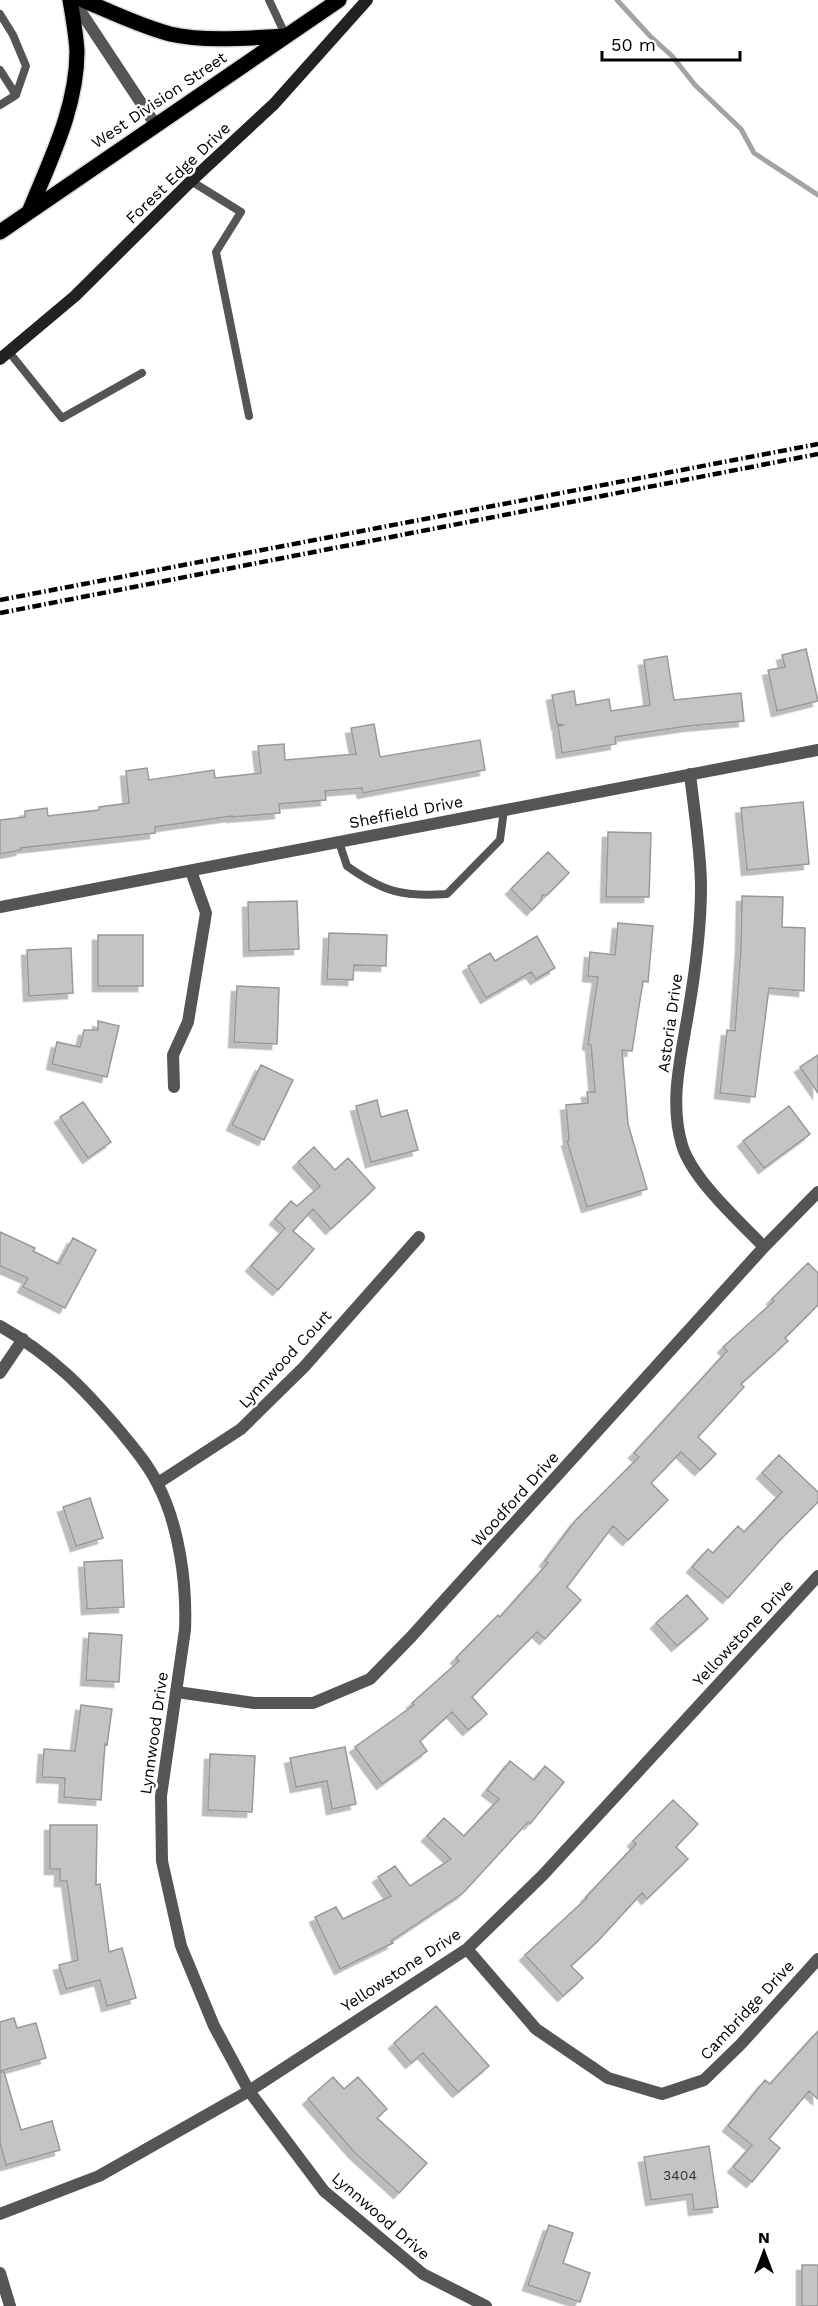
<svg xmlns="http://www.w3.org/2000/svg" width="818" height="2306" font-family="'Work Sans',sans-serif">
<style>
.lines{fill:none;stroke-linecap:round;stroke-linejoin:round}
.stream{stroke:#a3a3a3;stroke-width:5}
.building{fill:#c4c4c4;stroke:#999;stroke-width:1.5;filter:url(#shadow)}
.primary-casing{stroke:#dbdbdb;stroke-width:18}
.lane{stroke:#555;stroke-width:8}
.street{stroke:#555;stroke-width:12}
.secondary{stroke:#222;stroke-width:12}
.primary{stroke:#000;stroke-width:15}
.rail{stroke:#000;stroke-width:4.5;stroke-dasharray:9 3 1.5 3;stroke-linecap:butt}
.labels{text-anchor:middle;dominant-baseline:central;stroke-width:5;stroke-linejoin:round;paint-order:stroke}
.number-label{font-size:14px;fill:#313131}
.street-label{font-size:16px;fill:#000;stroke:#fff}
</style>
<defs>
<filter id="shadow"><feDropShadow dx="-5.5" dy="5.5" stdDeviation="0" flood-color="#0004"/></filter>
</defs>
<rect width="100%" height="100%" fill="#fff"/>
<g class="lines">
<path class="stream" d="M617 0 650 36 672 56 695 85 741 129 754 153 818 195"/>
</g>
<path class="building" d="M806 649 818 701 777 711 768 670 785 667 782 655Z
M667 656 674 700 741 693 744 721 688 726 615 737 616 744 562 753 558 726 564 725 557 724 552 695 574 691 576 705 609 699 611 711 650 705 644 660Z
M374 724 380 757 480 740 485 770 363 793 362 788 325 791 326 800 279 804 280 813 232 817V816L155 827V833L21 848V850L0 854V820L25 817V811L47 808 48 816 99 810V807L129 803 126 771 147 768 149 780 214 770 215 778 261 773 258 746 284 744 285 760 356 754 351 728Z
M803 802 809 864 747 870 741 808Z
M608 832 651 833 649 897H606Z
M548 852 569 873 547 895H542L541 901 532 910 511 889Z
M742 896 783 897 782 927 805 928 804 991 769 988 755 1097 720 1093 727 1030 735 1031 741 947Z
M297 901 299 949 249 951 248 902Z
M618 923 653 926 648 982 643 981 632 1051 622 1050 628 1124 647 1189 587 1207 567 1141 569 1140 566 1105 588 1103 587 1092H595L591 1045 588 1044 598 977 588 976 590 952 615 955Z
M329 933 387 935 386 966 354 965 353 980 327 979Z
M98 935H143V986H98Z
M537 936 555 968 536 979 531 972 486 998 468 966 490 953 495 961Z
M71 948 73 993 29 996 27 950Z
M237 986 279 988 277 1044 234 1042Z
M98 1021 119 1026 107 1077 52 1064 57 1042 80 1047 84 1030H98Z
M818 1055V1093L800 1067Z
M261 1065 293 1080 264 1140 232 1125Z
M377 1100 381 1117 407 1110 418 1150 371 1162 356 1106Z
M83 1102 111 1142 88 1158 60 1117Z
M789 1106 810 1134 764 1168 743 1141Z
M314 1147 335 1170 348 1158 375 1188 331 1229 313 1209 293 1231 314 1249 278 1290 251 1266 285 1228 275 1219 291 1201 297 1206 320 1186 298 1162Z
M0 1232 35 1248 33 1251 59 1264 73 1238 96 1250 65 1308 23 1287 28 1278 0 1266Z
M808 1263 818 1273V1305L785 1338 788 1341 741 1384 744 1387 698 1437 716 1454 700 1470 681 1452 651 1483 668 1500 628 1540 613 1526 567 1587 581 1600 545 1639 537 1632 472 1697 487 1714 468 1730 452 1712 420 1741 427 1751 382 1784 355 1747 414 1705 412 1703 459 1661 456 1658 498 1615 500 1617 548 1563 545 1561 575 1521 639 1457 634 1453 727 1351 723 1347 774 1301 772 1299Z
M779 1455 818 1492V1502L782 1538 728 1598 692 1567 708 1549 713 1553 738 1526 744 1532 782 1492 762 1473Z
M90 1498 103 1538 76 1546 63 1507Z
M122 1560 124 1607 87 1609 84 1562Z
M687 1595 708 1619 677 1646 656 1623Z
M89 1633 122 1635 119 1682 86 1680Z
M81 1705 112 1709 107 1745 105 1744 101 1800 64 1797 65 1778 42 1777 44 1749 75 1751Z
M345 1747 356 1804 332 1809 327 1781 296 1787 290 1758Z
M210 1754 255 1756 252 1812 208 1810Z
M510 1761 534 1780 545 1766 564 1782 530 1824 528 1822 463 1893 391 1941 393 1943 340 1969 315 1917 336 1907 343 1919 391 1896 378 1877 395 1866 410 1886 451 1859 427 1836 444 1818 464 1836 499 1799 487 1790Z
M673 1800 698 1824 676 1847 688 1859 647 1899 642 1893 598 1941 571 1966 583 1978 563 1996 525 1955 587 1898 586 1897 636 1844 633 1841Z
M50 1825H97L96 1885 100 1884 109 1952 122 1948 136 1998 107 2006 100 1980 66 1989 59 1965 78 1960 67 1881H60V1869H50Z
M436 2006 489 2066 458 2092 423 2053 411 2063 394 2043Z
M14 2018 17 2028 36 2023 46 2058 0 2071V2022Z
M818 2031V2099L809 2091 769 2139 780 2148 752 2182 733 2167 752 2145 728 2126 765 2080 770 2084Z
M0 2072H4L21 2130 52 2121 60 2150 6 2165 0 2143Z
M333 2077 344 2089 358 2077 387 2109 377 2118 427 2163 399 2193 354 2152 308 2099Z
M709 2146 718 2207 694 2210 692 2194 651 2200 644 2157Z
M549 2225 573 2233 563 2263 590 2273 580 2302 528 2285Z
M802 2265H818V2306H802Z"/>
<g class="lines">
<g class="primary-casing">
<path id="primary" d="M83 0C111 12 140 26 170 34 205 42 250 38 286 36
M29 212C50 160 77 108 77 51 76 34 73 17 70 0
M0 232 339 0"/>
</g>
<path class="lane" d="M269 0 286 36
M0 14 13 35 26 66 16 95 0 105
M0 70 16 95
M191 181 241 212 216 252 249 416
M9 352 62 418 142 373
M339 842 347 866C383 892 403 897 447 894L500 840 504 810"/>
<path class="street" d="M73 0 155 124
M690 774C694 810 701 852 701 887 701 929 695 973 688 1014 681 1057 669 1102 682 1145 692 1179 739 1221 764 1247
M0 907 818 750
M174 1087 173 1055 188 1022 206 913 191 871
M0 1326C51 1355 83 1387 120 1431 133 1447 148 1464 157 1483 179 1524 187 1583 185 1630L161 1796 162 1861 181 1946 214 2026 249 2091 324 2191 423 2274 486 2306
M0 1373 23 1339
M158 1483 241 1429 304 1367 419 1237
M177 1692 254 1703H313L370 1679 411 1637 764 1247 818 1192
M467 1949 536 2029 608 2078 662 2094 704 2080 741 2044 818 1959
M0 2214 99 2176 249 2091 467 1949 543 1875 818 1576
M0 2273 10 2306"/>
<path class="secondary" d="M0 359 75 296 191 181 274 104 367 0"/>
<use href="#primary" class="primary"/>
<path class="rail" d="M0 600 818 444
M0 613 818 454"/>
</g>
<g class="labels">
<g class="number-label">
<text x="680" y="2175">3404</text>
</g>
<g class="street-label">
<text transform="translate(159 100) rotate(-34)">West Division Street</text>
<text transform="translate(178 173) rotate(-44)">Forest Edge Drive</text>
<text transform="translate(406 812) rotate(-11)">Sheffield Drive</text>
<text transform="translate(670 1023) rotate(-82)">Astoria Drive</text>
<text transform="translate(285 1359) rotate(-47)">Lynnwood Court</text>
<text transform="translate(515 1499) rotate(-48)">Woodford Drive</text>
<text transform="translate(743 1633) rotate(-47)">Yellowstone Drive</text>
<text transform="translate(154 1733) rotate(-82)">Lynnwood Drive</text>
<text transform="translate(401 1970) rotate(-33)">Yellowstone Drive</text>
<text transform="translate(747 2010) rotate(-47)">Cambridge Drive</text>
<text transform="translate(381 2216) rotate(41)">Lynnwood Drive</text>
</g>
</g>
<g transform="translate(764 2252)" stroke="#ffffff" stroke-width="4.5" paint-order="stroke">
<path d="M0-4.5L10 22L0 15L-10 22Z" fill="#000000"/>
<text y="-9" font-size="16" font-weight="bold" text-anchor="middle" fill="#000000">N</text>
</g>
<path d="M602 51v9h138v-9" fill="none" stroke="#000000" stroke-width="3"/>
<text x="611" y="51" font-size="18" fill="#000000" stroke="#ffffff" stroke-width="4.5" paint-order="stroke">50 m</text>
</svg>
